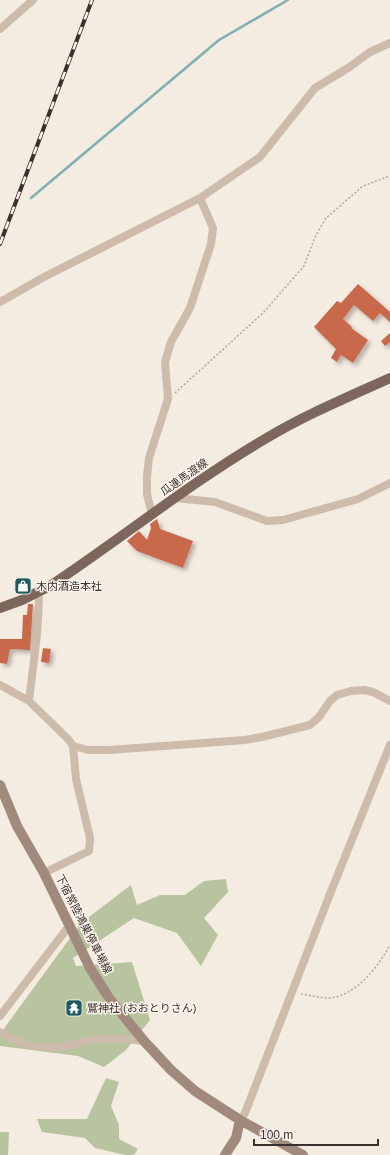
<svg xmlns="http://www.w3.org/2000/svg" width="390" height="1155" font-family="Arial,'Noto Sans JP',sans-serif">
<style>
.green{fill:#b8c4a0}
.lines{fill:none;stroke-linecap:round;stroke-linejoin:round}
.stream{stroke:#7fb0b2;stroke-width:2.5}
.building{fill:#c8694b;filter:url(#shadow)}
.path{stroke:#b9a596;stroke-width:1.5;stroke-dasharray:2 2;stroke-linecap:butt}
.street{stroke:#cdbbac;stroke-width:8}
.secondary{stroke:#a18a7d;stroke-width:10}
.primary{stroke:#7d675c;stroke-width:10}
.rail-casing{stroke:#3b302b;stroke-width:4}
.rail{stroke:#fbf5ee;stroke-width:2.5;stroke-dasharray:8;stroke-linecap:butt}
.labels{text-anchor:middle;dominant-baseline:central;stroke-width:3;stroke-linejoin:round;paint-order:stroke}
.street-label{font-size:11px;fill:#3b302b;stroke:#fbf5ee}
.poi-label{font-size:11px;fill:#3b302b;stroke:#fbf5ee;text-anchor:start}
</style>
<defs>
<filter id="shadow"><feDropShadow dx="3" dy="3" stdDeviation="2" flood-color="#0004"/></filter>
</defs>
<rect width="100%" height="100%" fill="#f4ebe1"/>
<path class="green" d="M226 879 228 892 204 918 218 935 201 966 177 933 134 918 73 958 76 966 132 962 150 1020 126 1050 104 1067 78 1056 0 1046V1034L81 923 131 885 137 905 160 895H185L204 881Z
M106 1078 119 1082 111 1106 119 1125V1139L138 1149 134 1155H125L95 1148 85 1138 42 1132 37 1119H87Z
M0 1132H9L8 1155H0Z"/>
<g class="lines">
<path class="stream" d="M31 198 219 40 288 0"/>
</g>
<path class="building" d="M358 284 390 312V322L380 313 373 321 354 305 343 319 352 327 351 328 368 340 353 363 341 355 337 362 331 358 336 349 314 327 337 301 341 303Z
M390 333V342L385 346 381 341Z
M157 519 160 529 193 541 183 568 137 551 127 541 139 531 147 540 151 528 150 524Z
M28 604H33L30 650 10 649 7 664 0 663V639H22L23 615H27Z
M43 648 51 649 49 663 41 662Z"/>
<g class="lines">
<path class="path" d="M175 393 263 313 304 266 315 237 326 218 363 186 390 176
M301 994C309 995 320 998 329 998 356 996 378 967 390 945"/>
<path class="street" d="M0 29 33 0
M0 302 44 277 200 198 260 157 315 88 348 68 370 52 390 43
M176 498 215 502 267 521 283 520 358 499 390 483
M152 515 147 494V476L149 458 168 399 165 362 171 342 190 308 211 244 213 228 200 198
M0 685 29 701 69 740 73 746 76 779 90 838 89 851 44 873
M29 701 37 635 39 599 37 593
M73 746 88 750H109L245 740 262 737 310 725 319 717 330 701 337 695 351 691 364 690 373 692 390 701
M0 1016 69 926
M0 1032C23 1048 43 1049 71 1045 80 1044 89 1040 98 1039 113 1038 129 1039 144 1041
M240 1120 245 1113 330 894 390 745"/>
<path class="secondary" d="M0 785 17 826 44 873 90 968 109 998 144 1041 171 1070 195 1091 240 1120 303 1155
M225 1155 236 1138 240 1120"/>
<path class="primary" d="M0 608 22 600 50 586C122 538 190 483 265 439 305 415 348 397 390 378"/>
<g class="rail-casing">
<path id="rail" d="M0 244 92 0"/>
</g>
<use href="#rail" class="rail"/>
</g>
<defs>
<g id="shop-square" transform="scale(0.9)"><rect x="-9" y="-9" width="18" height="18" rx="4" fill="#1f5a5e" stroke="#fbf5ee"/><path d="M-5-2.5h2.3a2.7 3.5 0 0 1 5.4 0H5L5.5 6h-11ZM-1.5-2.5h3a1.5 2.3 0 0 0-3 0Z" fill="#fff"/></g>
<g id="temple-square" transform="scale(0.9)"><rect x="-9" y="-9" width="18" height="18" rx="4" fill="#1f5a5e" stroke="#fbf5ee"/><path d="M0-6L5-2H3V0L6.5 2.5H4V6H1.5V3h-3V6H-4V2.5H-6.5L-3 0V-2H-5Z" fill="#fff"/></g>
</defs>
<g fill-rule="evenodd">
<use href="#shop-square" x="23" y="586"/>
<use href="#temple-square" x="74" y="1008"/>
</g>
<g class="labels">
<g class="street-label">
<text transform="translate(184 477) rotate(-35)">瓜連馬渡線</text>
<text transform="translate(84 924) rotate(63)">下宿常陸鴻巣停車場線</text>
</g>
<g class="poi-label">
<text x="36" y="586">木内酒造本社</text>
<text x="87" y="1008">鷲神社 (おおとりさん)</text>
</g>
</g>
<path d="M254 1139v6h124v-6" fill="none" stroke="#3b302b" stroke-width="2"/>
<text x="260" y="1139" font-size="12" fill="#3b302b" stroke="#fbf5ee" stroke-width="3" paint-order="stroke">100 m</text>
</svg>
